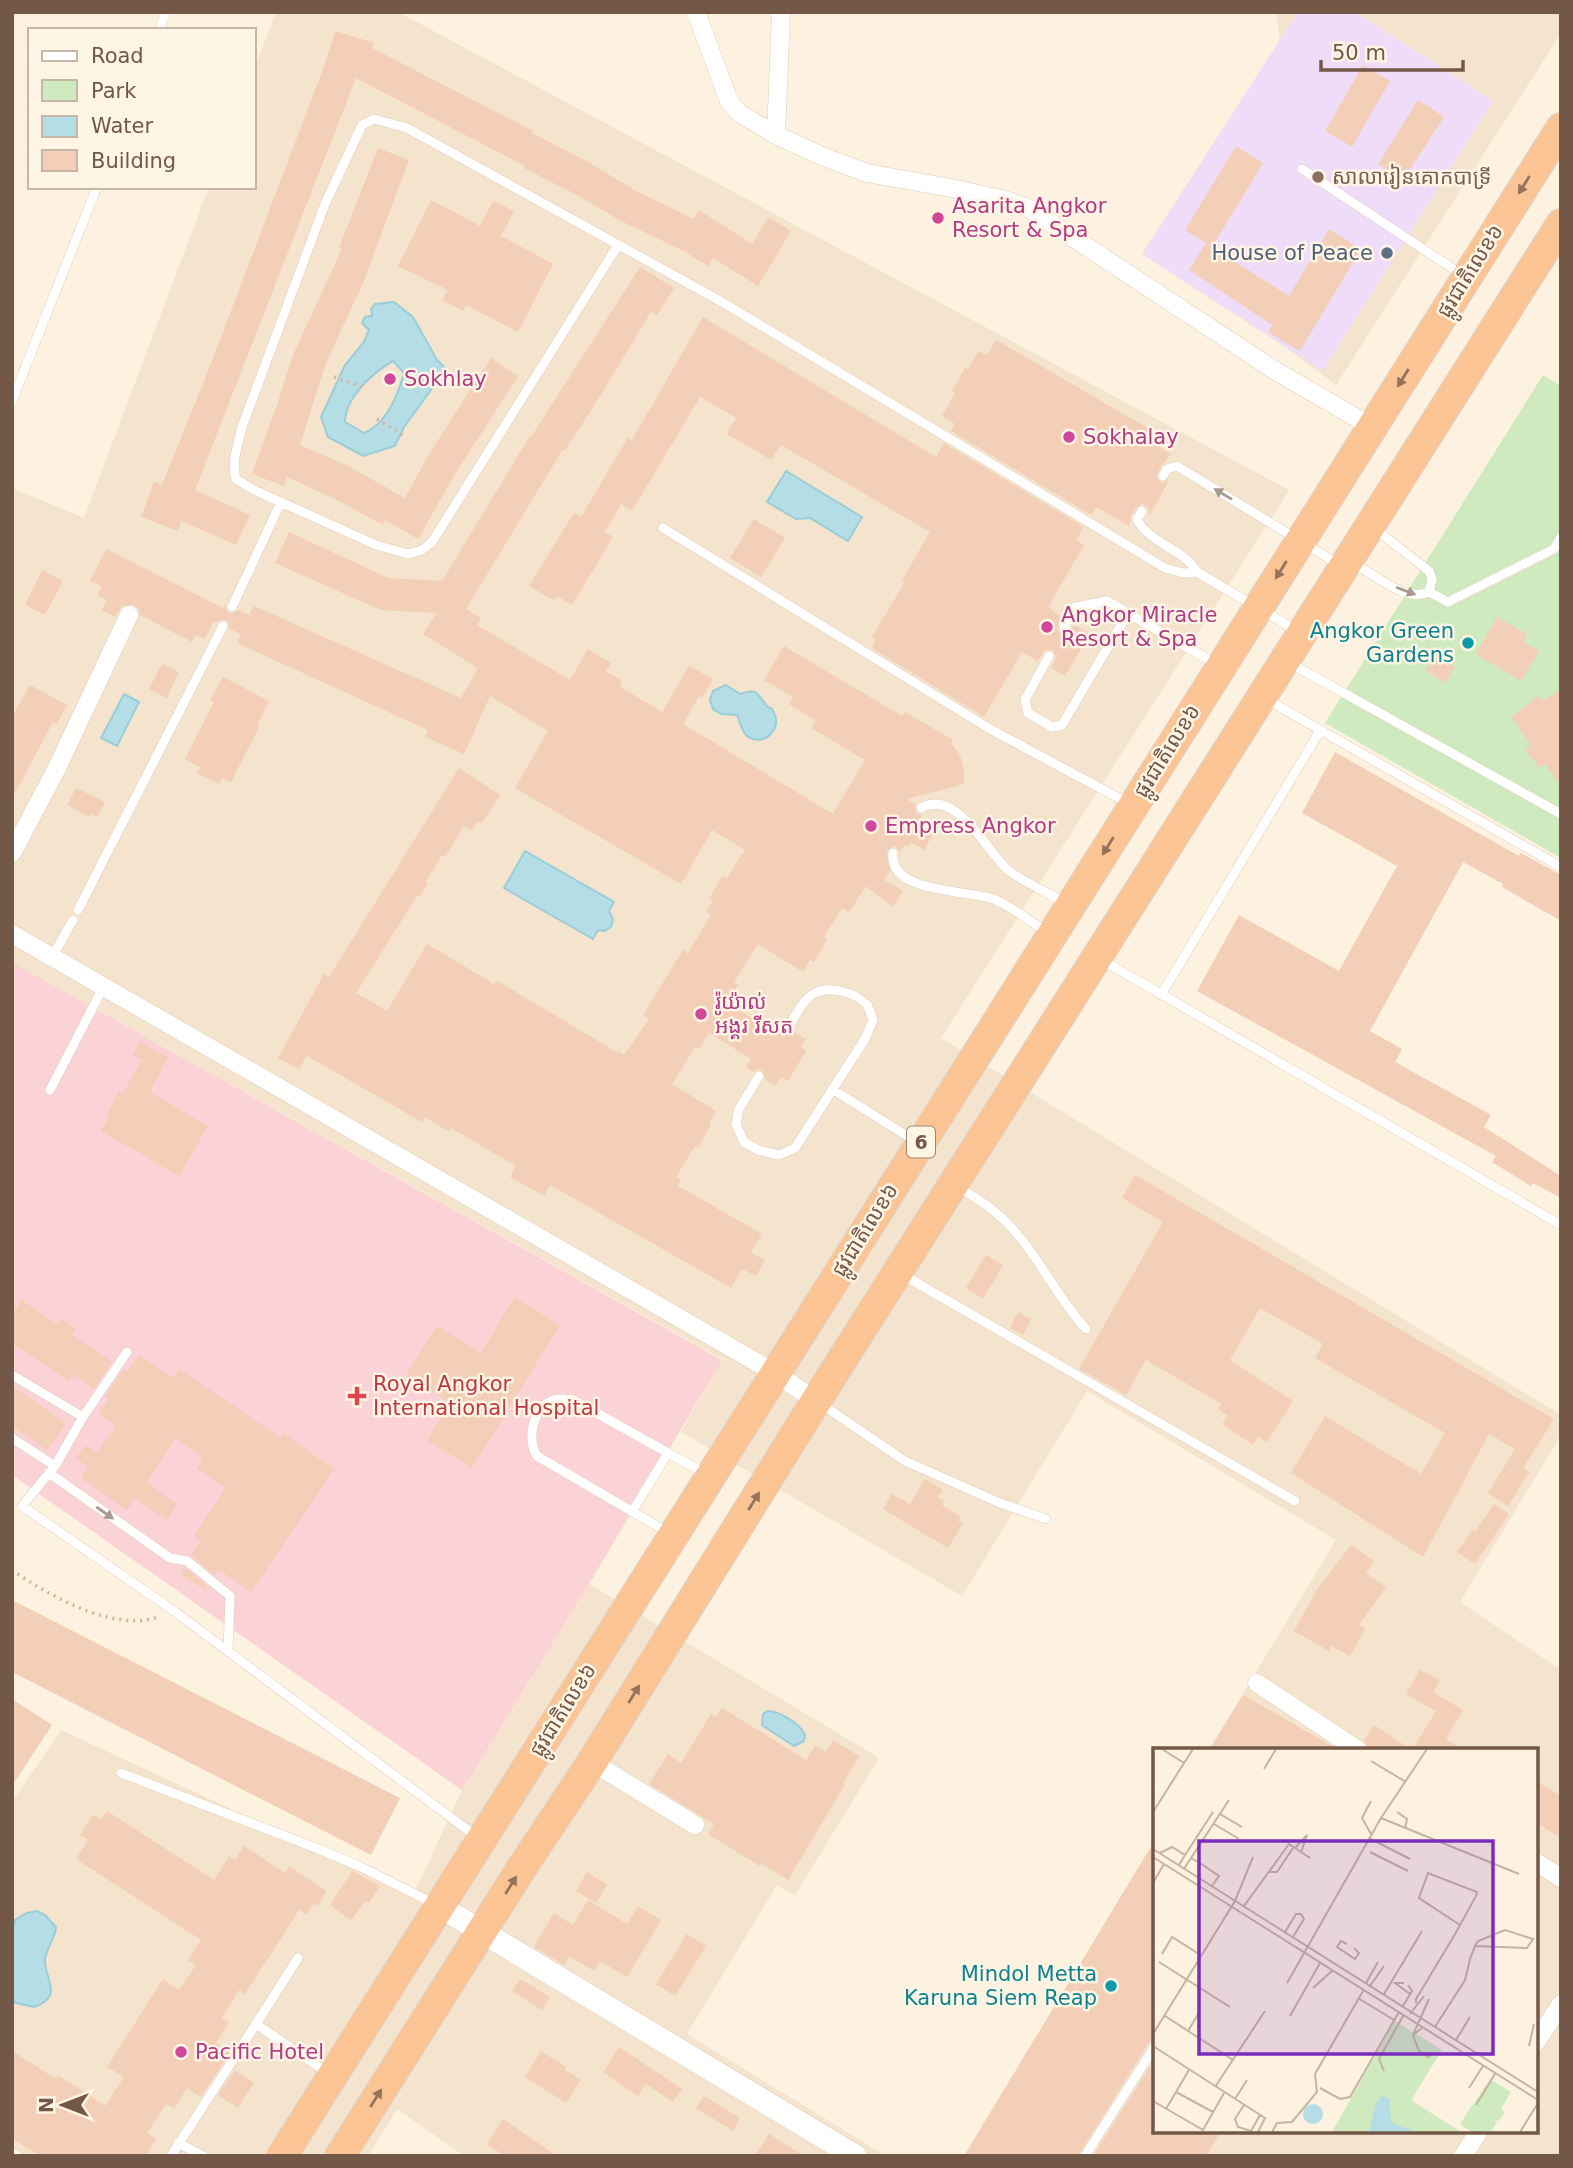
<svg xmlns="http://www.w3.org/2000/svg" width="1573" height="2168" font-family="'DejaVu Sans','Noto Sans Khmer',sans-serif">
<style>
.residential{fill:#f4e3cd}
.education{fill:#efdcf8}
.medical{fill:#fbd2d6}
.green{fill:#ceeabe}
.water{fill:#b4dde6;stroke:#9acdd8;stroke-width:2;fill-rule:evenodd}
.building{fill:#f2cfb6}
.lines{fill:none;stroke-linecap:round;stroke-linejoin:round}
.service-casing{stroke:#e0cebb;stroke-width:10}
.minor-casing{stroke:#e0cebb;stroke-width:19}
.tertiary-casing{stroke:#e0cebb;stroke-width:24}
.trunk-casing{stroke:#ddd7d3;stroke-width:32}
.path{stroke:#d6b39a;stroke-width:3.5;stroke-dasharray:2 5;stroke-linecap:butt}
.service{stroke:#fff;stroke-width:9}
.minor{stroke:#fff;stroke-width:18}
.tertiary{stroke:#fff;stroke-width:23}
.trunk{stroke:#fbc494;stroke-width:30}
.oneway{fill:#95725a}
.oneway2{fill:#ab9a91}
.education-dot{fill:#8d6e63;stroke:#fff5e5;stroke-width:2.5}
.hotel-dot{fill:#d1479c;stroke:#fff5e5;stroke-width:2.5}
.service-dot{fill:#5c6f8a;stroke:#fff5e5;stroke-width:2.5}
.culture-dot{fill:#0f9aa8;stroke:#fff5e5;stroke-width:2.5}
.health-dot{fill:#e0444e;stroke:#fff5e5;stroke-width:2.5}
.labels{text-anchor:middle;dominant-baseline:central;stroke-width:5;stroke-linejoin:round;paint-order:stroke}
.shield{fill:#fff5e5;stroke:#9d8676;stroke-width:2}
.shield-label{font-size:19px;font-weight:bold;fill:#735747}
.education-label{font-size:21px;fill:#785e54;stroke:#fff5e5;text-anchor:start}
.hotel-label{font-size:21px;fill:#b23c85;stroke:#fff5e5;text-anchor:start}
.service-label{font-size:21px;fill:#4e5e75;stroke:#fff5e5;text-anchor:end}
.street-label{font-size:21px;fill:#735747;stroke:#fff5e5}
.culture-label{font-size:21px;fill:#0d838f;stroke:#fff5e5;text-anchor:end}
.health-label{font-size:21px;fill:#be3a42;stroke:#fff5e5;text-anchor:start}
.inset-road{fill:none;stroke:#c5b4a2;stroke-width:2}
.view{fill:#7b2cbf;fill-opacity:0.15;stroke:#7b2cbf;stroke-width:3.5}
.inset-edge{fill:none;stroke:#735747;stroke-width:3.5}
</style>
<rect width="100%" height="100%" fill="#fcf2df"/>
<path class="residential" d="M276 12H398L1289 490 941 1038 1561 1415V1435L1460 1602 1561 1670V2156H964L1155 1840V2131H1536V1750H1209L1336 1540 1087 1391 962 1596 681 1432 722 1359 12 962V488L84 518 209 187H254V70Z
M1276 12H1561V33L1336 385 1288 349 1142 254 1280 41Z
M589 1584 879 1758 795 1895 777 1885 687 2034 886 2156H464L397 2109 368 2156H12V1802L61 1730 414 1894 462 1790Z"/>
<path class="education" d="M1298 12H1355L1493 101 1323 371 1142 254Z"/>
<path class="medical" d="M12 962 722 1360 589 1584 462 1790 12 1475Z"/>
<path class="green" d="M1543 375 1561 386V858L1325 723Z"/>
<path class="water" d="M394 302 413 317 437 360 446 369 404 427 395 446 363 456 328 437 321 417 345 365 364 342 369 330 362 323 365 317 372 316 371 309 375 304ZM393 361 404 373C398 395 386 424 364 433L345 422C345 398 373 372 393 361Z
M786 471 862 517 848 541 810 518 796 519 767 502Z
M726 685 740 694C758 688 756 693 766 705 773 713 769 703 774 713 783 730 761 749 746 735 741 730 740 721 737 715L721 714 713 709 710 700 713 691Z
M124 694 139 702 117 746 101 738Z
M525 851 614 902 609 911 613 919 611 927 605 931 598 930 593 939 504 888Z
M767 1711C779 1711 800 1723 805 1735L804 1741 794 1746 762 1725 763 1714Z
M37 1911 45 1915 56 1927C55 1940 46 1947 45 1960 44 1979 65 1996 34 2007L16 2003 12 1999V1932L15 1920 27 1913Z"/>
<path class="building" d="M335 31 374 43 372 48 533 131 532 133 588 162 634 190 694 219 699 210 752 244 768 217 791 231 758 286 713 258 708 266 684 251 621 221 577 195 524 168 525 166 356 78 195 490 250 515 236 545 181 521 178 531 141 517 154 482 162 485 207 374 325 64Z
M1363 65 1390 81 1352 147 1325 131Z
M1418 100 1444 117 1403 180 1378 164Z
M1236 146 1263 163 1212 247 1289 296 1329 229 1361 249 1300 351 1268 332 1272 325 1189 270 1206 243 1185 230Z
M378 148 409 160 363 283 326 363 300 445 348 466 405 498 428 456 491 358 518 376 452 479 418 539 385 520 383 525 339 501 287 477 284 486 252 474 277 405 293 355 342 249 339 248Z
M431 200 480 226 493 201 514 211 501 236 553 264 518 332 466 305 463 311 442 300 448 290 398 266Z
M640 267 674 288 657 315 651 312 594 406 565 450 563 449 466 609 481 618 477 625 570 680 588 649 611 663 606 671 622 681 619 686 662 712 689 666 697 670 713 679 702 698 699 696 683 724 833 814 865 760 811 728 816 721 789 704 793 697 764 680 784 646 902 716 905 712 953 740 951 743 960 755 964 769V784L907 799 915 804 916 813 922 815 920 818 924 820 920 827 933 834 924 850 911 842 908 847 904 845 900 852 895 846 887 850 890 871 884 880 903 891 893 907 866 886 849 912 842 908 824 937 827 939 814 962 810 960 803 972 758 944 734 982 738 985 727 1003 767 1027 772 1019 782 1024V1031L785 1034H791L794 1032 806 1039 801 1047 806 1051 788 1081 781 1077 775 1086 765 1079 763 1070 758 1069 753 1072 746 1067 751 1059 709 1033 699 1049 695 1047 672 1084 716 1111 709 1124 711 1125 698 1148 695 1146 676 1177 681 1180 678 1186 762 1234 751 1252 765 1260 756 1276 742 1269 731 1288 550 1185 544 1196 510 1177 516 1166 451 1128 449 1132 425 1117 422 1122 307 1056 299 1069 278 1058 324 974 329 977 459 768 500 795 482 823 478 821 472 831 464 826 445 857 442 855 426 881 428 883 419 897 417 896 356 993 387 1011 427 944 494 984 496 980 618 1053 619 1051 624 1055 649 1019 643 1015 683 950 688 953 711 915 706 912 713 901 709 899 723 875 727 878 745 850 712 830 681 884 515 788 548 731 490 696 464 754 425 737 428 730 237 643 241 634 229 629V623L226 620H220L217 623 213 622 205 639 196 635 192 642 140 615 139 609 133 605 122 606 115 617 102 610 107 600 97 595 102 586 90 581 106 549 223 608 226 604V610L230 614 238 610 249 615 254 606 461 698 478 668 423 634 437 613 381 610 275 563 289 532 388 578 442 581 530 436 531 437Z
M703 317 936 457 944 443 1084 527 1076 540 1084 545 1048 607 1062 618 1057 628 1060 634 1068 633 1074 625 1090 634 1065 676 1051 668 1056 657 1053 650H1045L1038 661 1022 652 984 717 872 648 876 639 872 637 905 582 902 580 930 532 781 445 771 460 727 434 736 418 700 397 632 511 621 504 605 532 613 537 572 605 557 596 555 601 529 586 574 513 581 517 628 438 632 440Z
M996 340 1163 437 1158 446 1171 454 1161 466 1156 477 1162 483 1169 480 1150 515 1148 507 1142 504 1137 507 1131 515 1129 526 1096 507 1091 515 951 431 955 424 942 416 955 393 952 391 965 368 968 369 979 351 987 355Z
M754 519 785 538 761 577 730 558Z
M42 570 63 581 45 615 25 605Z
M1497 617 1527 634 1523 641 1539 651 1521 681 1476 654Z
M1435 655 1455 667 1445 683 1426 671Z
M162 664 179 672 167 698 149 689Z
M223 677 269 701 257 726 259 727 231 782 222 778 219 784 197 773 200 767 185 759 214 702 210 700Z
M30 685 67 705 57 724 53 722 12 798V717Z
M1561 689V786L1545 764 1539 768 1525 749 1531 745 1511 717 1539 696 1543 701Z
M1335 752 1519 856 1521 853 1561 875V921L1502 887 1503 884 1463 862 1370 1031 1402 1049 1395 1062 1491 1115 1484 1127 1561 1176V1198L1533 1183 1531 1186 1492 1162 1496 1156 1197 991 1239 915 1339 971 1397 866 1302 813Z
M76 788 105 802 97 817 91 814 89 817 67 805Z
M140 1042 168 1057 150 1092 208 1126 179 1176 101 1131 109 1117 106 1115 120 1091 123 1093 142 1060 133 1055Z
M1135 1175 1554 1419 1523 1468 1529 1472 1508 1506 1488 1493 1515 1449 1489 1434 1423 1557 1291 1473 1325 1416 1421 1474 1445 1433 1315 1358 1323 1344 1260 1308 1230 1360 1293 1401 1267 1442 1258 1436 1253 1445 1222 1424 1228 1416 1218 1409 1222 1404 1146 1360 1126 1395 1079 1369 1163 1222 1122 1198Z
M986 1255 1003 1265 983 1299 966 1288Z
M515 1297 560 1325 472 1468 427 1440 450 1403 406 1375 437 1326 481 1353Z
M22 1300 57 1324 61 1318 76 1329 72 1335 112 1362 94 1388 74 1375 69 1381 12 1343V1315Z
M1018 1312 1031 1319 1023 1335 1010 1328Z
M139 1355 173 1378 179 1369 281 1438 284 1434 334 1469 251 1592 218 1569 215 1575 191 1555 201 1541 194 1536 226 1488 196 1468 203 1458 175 1438 146 1483 177 1504 166 1520 135 1498 127 1510 81 1478 88 1467 76 1458 85 1445 97 1453 116 1426 99 1414 109 1399 106 1396 123 1370 127 1372Z
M12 1386 66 1423 47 1450 12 1426Z
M925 1479 943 1490 938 1497 944 1501 942 1505 961 1517 958 1521 963 1523 948 1548 883 1509 892 1494 910 1504Z
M1494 1504 1509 1514 1475 1564 1457 1552 1472 1530 1475 1532Z
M1351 1545 1374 1561 1366 1573 1386 1587 1359 1625 1365 1629 1350 1656 1331 1646 1329 1651 1294 1631 1316 1591Z
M185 1568 207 1586 205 1590 181 1574Z
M12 1600 400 1798 371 1855 12 1672Z
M1420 1670 1440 1680 1433 1692 1463 1710 1446 1739 1463 1750H1369L1364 1740 1374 1725 1412 1750 1436 1711 1406 1694Z
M1243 1695 1332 1746 1337 1750H1209Z
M12 1699 52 1725 12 1786Z
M722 1708 806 1760 815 1746 826 1752 833 1740 859 1756 843 1783 845 1784 788 1880 761 1863 760 1866 708 1834 714 1824 649 1784 668 1754 681 1763 711 1714 716 1717Z
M1536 1781 1561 1796V1838L1536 1822Z
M107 1811 214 1880 229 1856 235 1860 244 1846 285 1873 289 1866 326 1891 318 1906 313 1903 307 1914 299 1910 245 1994 239 1990 222 2018 229 2023 216 2043 230 2052 201 2097 187 2088 174 2109 166 2104 147 2133 156 2139 145 2156H40L12 2138V2051L56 2079 58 2075 105 2106 124 2077 107 2067 163 1979 179 1990 196 1965 188 1960 201 1940 76 1859 88 1840 80 1835 93 1815 101 1820Z
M1155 1840V2039L1149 2042 1078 2156H964Z
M352 1871 380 1886 369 1903 365 1901 351 1921 330 1905Z
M587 1872 607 1885 596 1903 576 1891Z
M588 1900 627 1924 638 1906 661 1920 627 1977 600 1961 594 1971 569 1956 564 1965 534 1947 554 1913 573 1925Z
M687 1934 706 1946 675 1996 656 1984Z
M520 1979 550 1997 542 2010 512 1991Z
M619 2047 682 2089 673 2102 646 2084 638 2096 603 2072Z
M541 2051 566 2067 565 2070 581 2080 566 2103 525 2077Z
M1155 2059V2131H1221L1206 2156H1093Z
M235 2070 254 2083 238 2108 218 2095Z
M704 2096 740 2118 733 2131 696 2108Z
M503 2119 538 2143 557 2156H505L487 2144Z
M769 2134 804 2156H755Z"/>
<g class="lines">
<g class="service-casing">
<path id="service" d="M159 30 166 12
M1302 169 1464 276
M618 245 432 542 422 550 408 554 376 545 254 490 236 479C231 462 238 445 242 427L325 204 362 125 374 119 407 128 722 302 1165 568 1183 573 1197 572
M12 401 97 187
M1163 476 1167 469 1177 466 1338 564
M1142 511 1137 519C1148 543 1183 548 1197 572L1297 631
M663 528 990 729 1128 803
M1351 568H1361C1381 579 1407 602 1429 592L1432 579 1429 571 1384 536 1377 524
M1429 592 1448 602 1554 549 1561 537
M232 607 281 502
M1064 628 1075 607 1107 601 1216 664
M1049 656 1025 700 1028 713 1052 727 1062 725 1128 613
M1290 663 1561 814
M1264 698 1561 867
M921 808C957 788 986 851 1008 870 1025 883 1047 892 1066 903
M893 853C888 893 967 890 993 899 1012 906 1032 923 1049 934
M78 910 223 626
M52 957 73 920
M1102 960 1561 1225
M1161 995 1320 731
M759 1076 739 1109 736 1124 744 1142 758 1150 779 1155 795 1148 865 1039 873 1020C871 1016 870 1009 867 1005 856 993 830 985 815 993 803 999 795 1017 788 1028
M832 1089 915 1141
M50 1090 104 986
M958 1187C973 1196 989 1205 1002 1218 1036 1250 1055 1295 1086 1329
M903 1275 1295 1501
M127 1352 83 1417 55 1466 22 1506 174 1611 477 1837
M12 1375 83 1417
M821 1404 905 1461 1000 1503 1046 1519
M12 1438 55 1466
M49 1473 170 1558 187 1561 230 1596 228 1652
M632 1512 668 1453
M669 1533 537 1456C527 1440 532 1410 551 1401 557 1398 565 1399 573 1400L708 1475
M121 1773 316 1848 361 1867 435 1904
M256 2024 298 1958
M178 2143 203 2156
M12 2153 17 2156
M171 2156 256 2024 328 2073
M1085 2156 1155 2046"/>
</g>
<g class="minor-casing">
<path id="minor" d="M696 12 729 101 739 113 776 135 824 157 867 173 951 188 1005 200 1028 208 1274 370 1372 427
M776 135 781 12
M12 853 56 770 129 615
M12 934 775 1373 816 1401
M1257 1683 1358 1750
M592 1762 695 1825
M1536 1862 1561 1878
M1536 2042 1561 2004
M1463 2156 1479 2131"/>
</g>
<g class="tertiary-casing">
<path id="tertiary" d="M439 1906 855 2156"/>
</g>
<g class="trunk-casing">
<path id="trunk" d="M282 2156 1561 128
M340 2156 521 1869 592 1762 816 1401 1561 224"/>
</g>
<path class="path" d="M334 377 366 388
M377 419 404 436
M12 1570C48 1595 114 1633 158 1617"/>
<use href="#service" class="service"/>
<use href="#minor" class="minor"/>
<use href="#tertiary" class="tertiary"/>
<use href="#trunk" class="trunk"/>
</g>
<defs><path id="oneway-solid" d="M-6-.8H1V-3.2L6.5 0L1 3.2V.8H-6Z" transform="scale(1.75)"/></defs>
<g class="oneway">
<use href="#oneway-solid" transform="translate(1524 185) rotate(122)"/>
<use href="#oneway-solid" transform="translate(1403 378) rotate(122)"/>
<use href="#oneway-solid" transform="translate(1281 570) rotate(122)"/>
<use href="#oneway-solid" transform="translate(1108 846) rotate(122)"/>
<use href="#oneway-solid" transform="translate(754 1501) rotate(-58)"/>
<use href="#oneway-solid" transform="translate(634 1694) rotate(-58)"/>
<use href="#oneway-solid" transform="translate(511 1885) rotate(-58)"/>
<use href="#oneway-solid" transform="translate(376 2098) rotate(-58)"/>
</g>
<g class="oneway2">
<use href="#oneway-solid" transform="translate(1223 494) rotate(-149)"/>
<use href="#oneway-solid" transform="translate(1406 591) rotate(21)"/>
<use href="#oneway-solid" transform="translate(105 1513) rotate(35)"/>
</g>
<circle class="education-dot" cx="1318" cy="177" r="7"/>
<g class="hotel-dot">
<circle cx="938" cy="218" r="7"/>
<circle cx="390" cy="379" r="7"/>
<circle cx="1069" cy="437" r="7"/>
<circle cx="1047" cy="627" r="7"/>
<circle cx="871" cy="826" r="7"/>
<circle cx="701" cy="1014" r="7"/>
<circle cx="181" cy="2052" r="7"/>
</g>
<circle class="service-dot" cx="1387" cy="253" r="7"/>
<g class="culture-dot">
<circle cx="1468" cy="643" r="7"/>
<circle cx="1111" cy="1986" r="7"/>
</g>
<path class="health-dot" d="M353.5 1385.5h7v7h7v7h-7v7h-7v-7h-7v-7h7z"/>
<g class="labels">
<rect class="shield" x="907" y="1126.5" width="28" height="31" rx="5"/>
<g class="shield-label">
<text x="921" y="1142">6</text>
</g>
<g class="education-label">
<text x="1332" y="177">សាលារៀនគោកបាទ្រី</text>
</g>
<g class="hotel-label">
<text x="952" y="206">Asarita Angkor<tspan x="952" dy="24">Resort &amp; Spa</tspan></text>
<text x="404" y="379">Sokhlay</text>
<text x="1083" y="437">Sokhalay</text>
<text x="1061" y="615">Angkor Miracle<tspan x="1061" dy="24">Resort &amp; Spa</tspan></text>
<text x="885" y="826">Empress Angkor</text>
<text x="715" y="1002">រ៉ូយ៉ាល់<tspan x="715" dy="24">អង្គរ រីសត</tspan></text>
<text x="195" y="2052">Pacific Hotel</text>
</g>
<g class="service-label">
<text x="1373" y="253">House of Peace</text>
</g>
<g class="street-label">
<text transform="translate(1470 271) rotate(-58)">ផ្លូវជាតិលេខ៦</text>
<text transform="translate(1167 751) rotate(-58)">ផ្លូវជាតិលេខ៦</text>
<text transform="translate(865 1230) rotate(-58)">ផ្លូវជាតិលេខ៦</text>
<text transform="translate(563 1710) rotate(-58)">ផ្លូវជាតិលេខ៦</text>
</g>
<g class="culture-label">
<text x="1454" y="631">Angkor Green<tspan x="1454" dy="24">Gardens</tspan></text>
<text x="1097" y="1974">Mindol Metta<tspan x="1097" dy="24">Karuna Siem Reap</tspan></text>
</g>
<g class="health-label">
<text x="373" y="1384">Royal Angkor<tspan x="373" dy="24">International Hospital</tspan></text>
</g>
</g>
<g transform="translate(1153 1748)">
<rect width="385" height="385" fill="#fcf2df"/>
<path d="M242 273 289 302 258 352 308 384H179ZM337 331 358 344 348 361 352 364 346 373 341 372 344 374 338 384H319L307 376Z" fill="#ceeabe"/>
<path d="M229 348 236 351 238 375 264 384H216L223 355ZM150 366a10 10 0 1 1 20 0a10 10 0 1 1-20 0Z" fill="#b4dde6"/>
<path class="inset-road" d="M9 1 31 15M218 13 253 34M111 21 123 1M218 53 209 70 218 86M0 64 40 1M244 64 254 71 252 81M67 66 89 79M228 70 366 126M61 76 86 91M216 90 257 111M142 100 154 87 148 104M0 101 385 344M217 104 255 123M7 105 19 99 32 107 26 117M32 107 60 64M0 109 385 352M38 110 76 52M31 121 38 110 50 117 66 128 59 138M116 124H124L140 100M0 135 11 116M91 158 136 96 157 110M132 184 143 166H148L151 171 140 189M194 196 188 193 184 199 202 211 206 205 201 200M9 206 19 189 49 208M6 214 77 259M134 235 228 70 274 1M213 235 225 214M251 235H242L257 246M217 238 231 218M160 240 180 222M231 246 269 183M205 250 241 272M263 255V251L301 188 323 148 324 144 275 125 266 150 307 177M250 258 259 243 255 237M257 266 271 248M12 268 80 312M137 268 167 215M282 279 312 232 317 211 322 198 325 193 352 182 380 191 374 200 322 198M269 280 260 287 276 251M35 283 47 263M0 286 82 153 100 109M260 287 266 303 277 310M303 292 317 269M0 298 112 370 105 384M376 298 381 276M231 323 226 311 250 268M62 339 112 263M167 340 187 351 197 349 246 264M316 340 330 318M23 344 60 364M82 351 94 332M0 353 50 382 71 345M91 357 82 371 85 379 98 383 107 367M323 357 342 326M13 361 36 322M119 384 124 375 139 374 164 344 162 326 210 243M367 384 385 355"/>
<path class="view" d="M46 93H340V306H46Z"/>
<rect width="385" height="385" class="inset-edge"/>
</g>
<rect width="1573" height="2168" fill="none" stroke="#735747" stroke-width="28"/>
<rect x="28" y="28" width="228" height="161" fill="#fff5e5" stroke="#c7b6a6" stroke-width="2"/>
<rect x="42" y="51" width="35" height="10" fill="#ffffff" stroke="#c7b6a6" stroke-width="2"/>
<text x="91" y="63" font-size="21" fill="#735747">Road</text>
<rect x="42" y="80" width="35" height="21" fill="#ceeabe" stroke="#c7b6a6" stroke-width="2"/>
<text x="91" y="98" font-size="21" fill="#735747">Park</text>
<rect x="42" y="116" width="35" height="21" fill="#b4dde6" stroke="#c7b6a6" stroke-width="2"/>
<text x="91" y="133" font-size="21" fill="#735747">Water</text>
<rect x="42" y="150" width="35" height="21" fill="#f2cfb6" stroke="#c7b6a6" stroke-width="2"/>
<text x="91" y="168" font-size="21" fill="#735747">Building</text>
<g transform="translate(63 2105) rotate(270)" stroke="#fff5e5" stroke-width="5" paint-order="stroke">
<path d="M0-5L12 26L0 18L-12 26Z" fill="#735747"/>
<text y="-10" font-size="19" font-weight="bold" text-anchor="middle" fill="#735747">N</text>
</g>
<path d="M1321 60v10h142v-10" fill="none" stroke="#735747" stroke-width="3.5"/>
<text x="1332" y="60" font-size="21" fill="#735747" stroke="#fff5e5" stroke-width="5" paint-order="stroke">50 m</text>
</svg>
